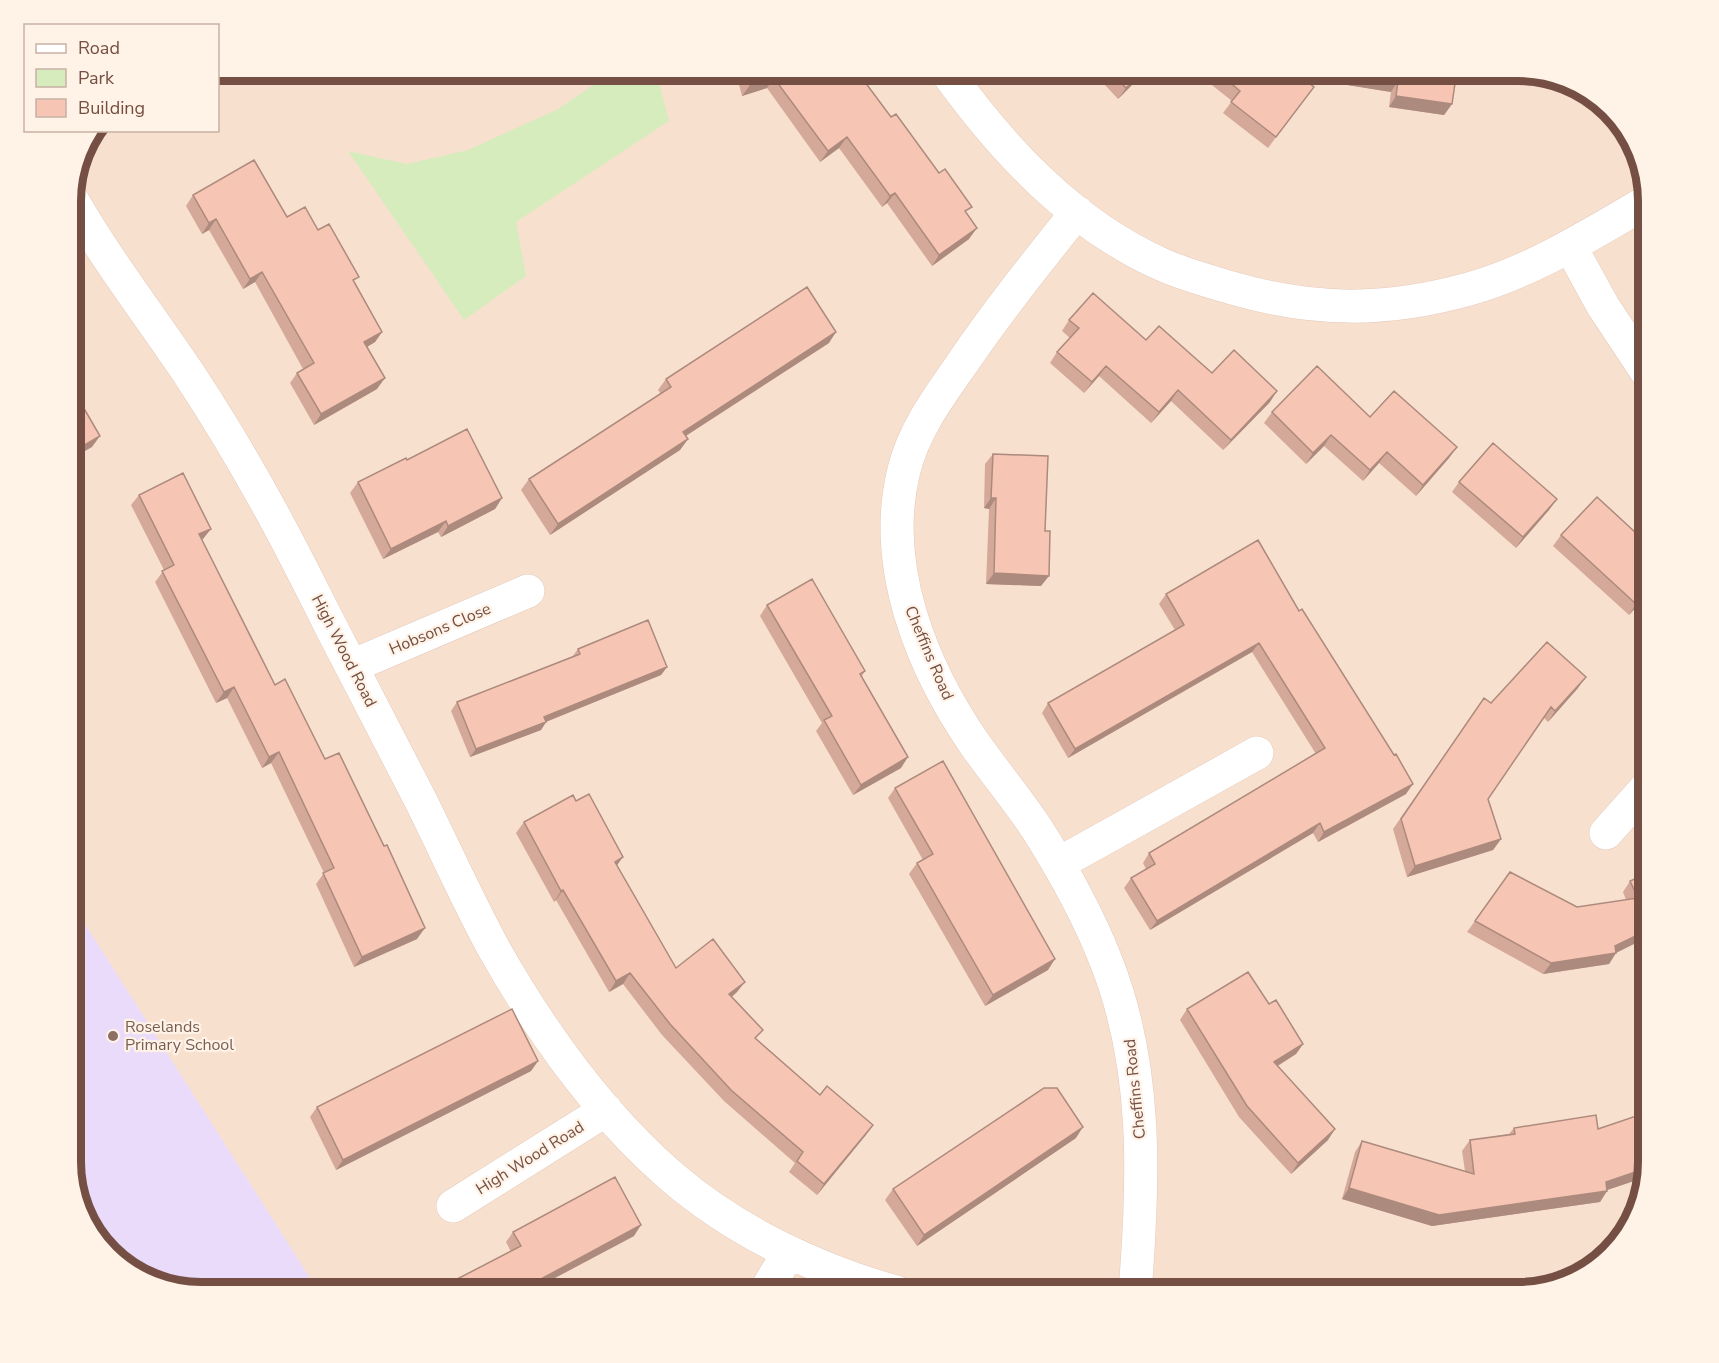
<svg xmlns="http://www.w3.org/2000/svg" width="1719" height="1363" font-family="'Nunito Sans',sans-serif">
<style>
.residential{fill:#f8e0cf}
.education{fill:#eadbfa}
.green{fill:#d6ecbc}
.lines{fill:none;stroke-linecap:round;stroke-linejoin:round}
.minor-casing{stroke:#e4cabc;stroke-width:34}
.minor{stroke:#fff;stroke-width:33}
.wall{fill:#d4a99a}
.shaded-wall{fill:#ac8a7d}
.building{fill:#f6c5b3;stroke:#ac8a7d;stroke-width:1.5}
.education-dot{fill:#8d6e63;stroke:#fff2e6;stroke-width:2}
.labels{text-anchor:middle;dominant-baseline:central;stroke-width:4.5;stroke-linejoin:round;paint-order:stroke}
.street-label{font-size:16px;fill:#754f44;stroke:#fff2e6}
.education-label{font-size:16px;fill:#785e54;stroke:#fff2e6;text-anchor:start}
.rim{fill:none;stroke:#754f44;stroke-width:8}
</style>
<rect width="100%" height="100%" fill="#feedde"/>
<path class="residential" d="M218 71H1518L1560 78 1604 103 1635 144 1648 201V1162L1639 1212 1616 1248 1575 1279 1518 1292H201L159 1285 115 1260 84 1219 71 1170V192L84 144 94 131 218 130Z"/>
<path class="education" d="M71 902 319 1292H201L159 1285 115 1260 84 1219 71 1170Z"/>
<path class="green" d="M614 71H656L669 121 516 222 526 276 464 320 348 151 407 164 468 150 558 109Z"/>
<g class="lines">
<g class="minor-casing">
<path id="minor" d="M946 71C1003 150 1072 225 1163 265 1185 275 1209 281 1232 288 1315 312 1386 312 1469 289 1533 271 1591 234 1648 201
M71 198C106 259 150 316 189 374 220 421 249 470 276 520 295 555 313 591 331 627 361 686 392 744 422 803 446 852 468 901 494 949 541 1032 599 1114 672 1177 735 1231 816 1270 896 1292
M1077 212C1037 262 997 312 961 365 938 398 914 430 904 470 880 566 922 668 976 746 996 774 1018 800 1037 829 1063 870 1088 915 1106 961 1148 1067 1144 1181 1135 1292
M1570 246 1603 306 1648 374
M352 666 528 591
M1606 833 1648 786
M1058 864 1257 753
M453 1206 606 1110
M765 1292 789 1252"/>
</g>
<use href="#minor" class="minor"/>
</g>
<path class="wall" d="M735 70H856L891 117 967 214 969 239 932 266 887 203 882 207 839 148 820 162 767 88 742 96Z
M1091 70H1147L1118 99Z
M1193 70H1292L1314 87 1268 148 1223 113 1232 101Z
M1337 70H1457L1452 104 1444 115 1389 107 1391 92 1335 83Z
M193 195 287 217 318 230 355 282 382 332 375 342 367 347 377 389 314 425 290 383 297 373 303 369 255 282 243 289 209 230 202 234 186 206Z
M1069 320 1146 340 1270 402 1223 450 1171 401 1151 423 1099 376 1084 393 1050 363 1057 352 1070 338 1062 331Z
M829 343 686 436 688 439 680 450 550 535 521 490 529 479 661 394 658 390 666 379Z
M1272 412 1370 417 1457 447 1449 458 1416 496 1379 463 1363 481 1324 446 1306 464 1264 423Z
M993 454 1041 586 986 584 989 509 984 508 985 464Z
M407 460 502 498 495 509 441 537 438 532 383 559 350 493 358 482Z
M1459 482 1557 499 1549 510 1516 548 1452 492Z
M139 495 203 539 202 540 275 685 325 759 417 939 354 967 316 884 324 873 271 763 262 768 227 698 216 703 155 582 164 570 131 505Z
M1561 535 1648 594 1629 615 1553 546Z
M1258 540 1406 794 1318 842 1313 833 1150 930 1124 888 1131 878 1146 869 1143 863 1149 853 1316 754 1252 652 1068 758 1042 713 1048 703 1175 630 1159 604 1166 594Z
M767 605 865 671 862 676 901 768 853 795 816 731 822 723 760 616Z
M578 649 667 667 661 675 546 722 541 730 470 757 451 711 457 702 572 657Z
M1578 688 1548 722 1544 718 1488 799 1501 839 1493 850 1407 877 1393 829 1484 698 1491 703Z
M895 788 1048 970 985 1006 909 874 917 863 923 860 888 798Z
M576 801 617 866 676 968 737 992 732 997 757 1040 820 1095 873 1125 865 1136 817 1195 789 1172 795 1163 724 1101 662 1035 623 984 609 992 556 900 554 902 516 833 524 822Z
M1510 872 1577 907 1626 900 1623 892 1630 881 1648 873 1616 953 1609 964 1543 974 1467 932Z
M1269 1004 1303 1044 1296 1054 1278 1066 1328 1140 1291 1174 1239 1117 1180 1020 1187 1009Z
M538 1061 531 1071 336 1170 310 1117 317 1107Z
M1514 1128 1598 1129 1646 1177 1607 1190V1191L1600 1202 1432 1226 1342 1199 1355 1152 1362 1141 1465 1171 1462 1151 1470 1140 1509 1134Z
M1076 1138 917 1246 885 1200 893 1189Z
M513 1232 634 1236 531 1291 506 1242Z"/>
<path class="shaded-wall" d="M1144 70H1147L1118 99 1126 88Z
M1342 72 1398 81 1391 92 1335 83Z
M774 78 767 88 742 96 750 85Z
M1396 96 1452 104 1444 115 1389 107Z
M847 137 839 148 820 162 828 151Z
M895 193 887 203 882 207 890 196Z
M216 219 209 230 202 234 209 223Z
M977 228 969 239 932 266 939 255Z
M262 272 255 282 243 289 250 279Z
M382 332 375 342 357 353 364 342Z
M836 332 829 343 676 442 683 432Z
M1106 366 1099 376 1084 393 1092 382Z
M385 378 377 389 314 425 321 414Z
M1178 390 1171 401 1151 423 1159 412Z
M1277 391 1270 402 1223 450 1231 440Z
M1331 435 1324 446 1306 464 1313 453Z
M100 436 92 447 71 459V453Z
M688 439 680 450 550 535 558 524Z
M1457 447 1449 458 1416 496 1423 485Z
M1387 452 1379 463 1363 481 1370 470Z
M502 498 495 509 441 537 448 526Z
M991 498H996L989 509 984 508Z
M1557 499 1549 510 1516 548 1523 537Z
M446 521 438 532 383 559 391 549Z
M211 529 203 539 192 545 199 534Z
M994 573 1049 576 1041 586 986 584Z
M1648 591V594L1629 615 1636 604Z
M1259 643 1252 652 1068 758 1075 749Z
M667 667 661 675 538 725 544 717Z
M1586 677 1578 688 1548 722 1555 711Z
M234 687 227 698 216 703 224 692Z
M546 722 541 730 470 757 476 749Z
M279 752 271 763 262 768 269 757Z
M908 757 901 768 853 795 861 785Z
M1413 784 1406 794 1318 842 1324 832Z
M1320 823 1313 833 1150 930 1157 921Z
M1501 839 1493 850 1407 877 1415 866Z
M623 857 615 868V862Z
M563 890 556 900 554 902 561 891Z
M425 928 417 939 354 967 362 957Z
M1648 930V937L1614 954 1616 953 1609 964 1543 974 1551 963 1615 946Z
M1055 959 1048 970 985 1006 993 995Z
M630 973 623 984 609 992 616 981Z
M745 982 737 992 721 1005 729 994Z
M1303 1044 1296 1054 1267 1072 1274 1062Z
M538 1061 531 1071 336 1170 343 1160Z
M873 1125 865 1136 817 1195 824 1184Z
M1083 1127 1076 1138 917 1246 924 1235Z
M1335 1129 1328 1140 1291 1174 1298 1163Z
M1647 1168 1646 1177 1601 1192 1607 1191 1600 1202 1432 1226 1342 1199 1349 1188 1606 1182Z
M641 1225 634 1236 528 1292V1286Z"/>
<path class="building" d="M745 70H856L891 117 896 114 939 173 945 169 972 207 965 211 977 228 939 255 895 193 890 196 847 137 828 151 774 78 750 85Z
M1109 70H1144L1126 88Z
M1215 70H1292L1314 87 1276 137 1231 102 1240 91Z
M1343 70H1457L1452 104 1396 96 1398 81 1342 72Z
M254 160 287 217 305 207 318 230 329 224 359 277 353 280 382 332 364 342 385 378 321 414 297 373 314 363 262 272 250 279 216 219 209 223 193 195Z
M807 287 836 332 683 432 688 439 558 524 529 479 671 387 666 379Z
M1093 293 1146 340 1159 326 1212 373 1234 350 1277 391 1231 440 1178 390 1159 412 1106 366 1092 382 1057 352 1079 328 1069 320Z
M1317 366 1370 417 1394 391 1457 447 1423 485 1387 452 1370 470 1331 435 1313 453 1272 412Z
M71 386 100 436 71 453Z
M467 429 502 498 448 526 446 521 391 549 358 482 406 458 407 460Z
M1493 443 1557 499 1523 537 1459 482Z
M993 454 1048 456 1045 531H1050L1049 576 994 573 996 498H991Z
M183 473 211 529 199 534 275 685 285 679 325 759 339 753 384 846 387 845 425 928 362 957 323 873 334 868 279 752 269 757 234 687 224 692 162 571 174 565 139 495Z
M1597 497 1648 544V591L1636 604 1561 535Z
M1258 540 1299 611 1302 609 1394 755 1396 754 1413 784 1324 832 1320 823 1157 921 1131 878 1155 864 1149 853 1325 748 1259 643 1075 749 1048 703 1184 625 1166 594Z
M812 579 865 671 860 674 908 757 861 785 824 720 832 716 767 605Z
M648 620 667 667 544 717 546 722 476 749 457 702 580 654 578 649Z
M1547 642 1586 677 1555 711 1551 707 1488 799 1501 839 1415 866 1401 819 1484 698 1491 703Z
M943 761 1055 959 993 995 917 863 933 854 895 788Z
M589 794 623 857 615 862 676 968 713 939 745 982 729 994 763 1030 755 1038 820 1095 827 1086 873 1125 824 1184 797 1161 803 1152 731 1090 670 1024 630 973 616 981 563 890 561 891 524 822 573 795 576 801Z
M1510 872 1577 907 1638 898 1630 881 1648 873V930L1615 946 1616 953 1551 963 1475 921Z
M1248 972 1269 1004 1276 1000 1303 1044 1274 1062 1335 1129 1298 1163 1247 1106 1187 1009Z
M512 1009 538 1061 343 1160 317 1107Z
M1044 1088H1057L1083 1127 924 1235 893 1189Z
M1648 1112V1162L1647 1168 1606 1182 1607 1191 1439 1215 1349 1188 1362 1141 1474 1174 1470 1140 1515 1134 1514 1128 1596 1115 1598 1129Z
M615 1177 641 1225 528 1286 532 1292H432L521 1246 513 1232Z"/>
<circle class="education-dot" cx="113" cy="1036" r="6"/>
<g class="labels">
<g class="street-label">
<text transform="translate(440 629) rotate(-23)">Hobsons Close</text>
<text transform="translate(344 651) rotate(63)">High Wood Road</text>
<text transform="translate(929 653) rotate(67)">Cheffins Road</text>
<text transform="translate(1135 1089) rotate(-96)">Cheffins Road</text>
<text transform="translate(530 1158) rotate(-32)">High Wood Road</text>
</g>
<g class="education-label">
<text x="125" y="1027">Roselands<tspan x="125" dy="18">Primary School</tspan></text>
</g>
</g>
<path d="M0 0H1719V1363H0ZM201 81H1518A120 120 0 0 1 1638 201V1162A120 120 0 0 1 1518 1282H201A120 120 0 0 1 81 1162V201A120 120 0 0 1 201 81Z" fill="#fff2e6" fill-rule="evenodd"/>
<path class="rim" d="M201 81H1518A120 120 0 0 1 1638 201V1162A120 120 0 0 1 1518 1282H201A120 120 0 0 1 81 1162V201A120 120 0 0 1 201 81Z"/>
<rect x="24" y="24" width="195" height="108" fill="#fff2e6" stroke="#c8b1a5" stroke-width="1.5"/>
<rect x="36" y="44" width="30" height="9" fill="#ffffff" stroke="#c8b1a5" stroke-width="1.5"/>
<text x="78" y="54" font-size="18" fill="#754f44">Road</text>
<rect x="36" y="69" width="30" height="18" fill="#d6ecbc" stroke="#c8b1a5" stroke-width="1.5"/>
<text x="78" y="84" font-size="18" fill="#754f44">Park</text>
<rect x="36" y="99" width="30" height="18" fill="#f6c5b3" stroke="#c8b1a5" stroke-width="1.5"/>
<text x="78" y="114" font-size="18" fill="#754f44">Building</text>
</svg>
